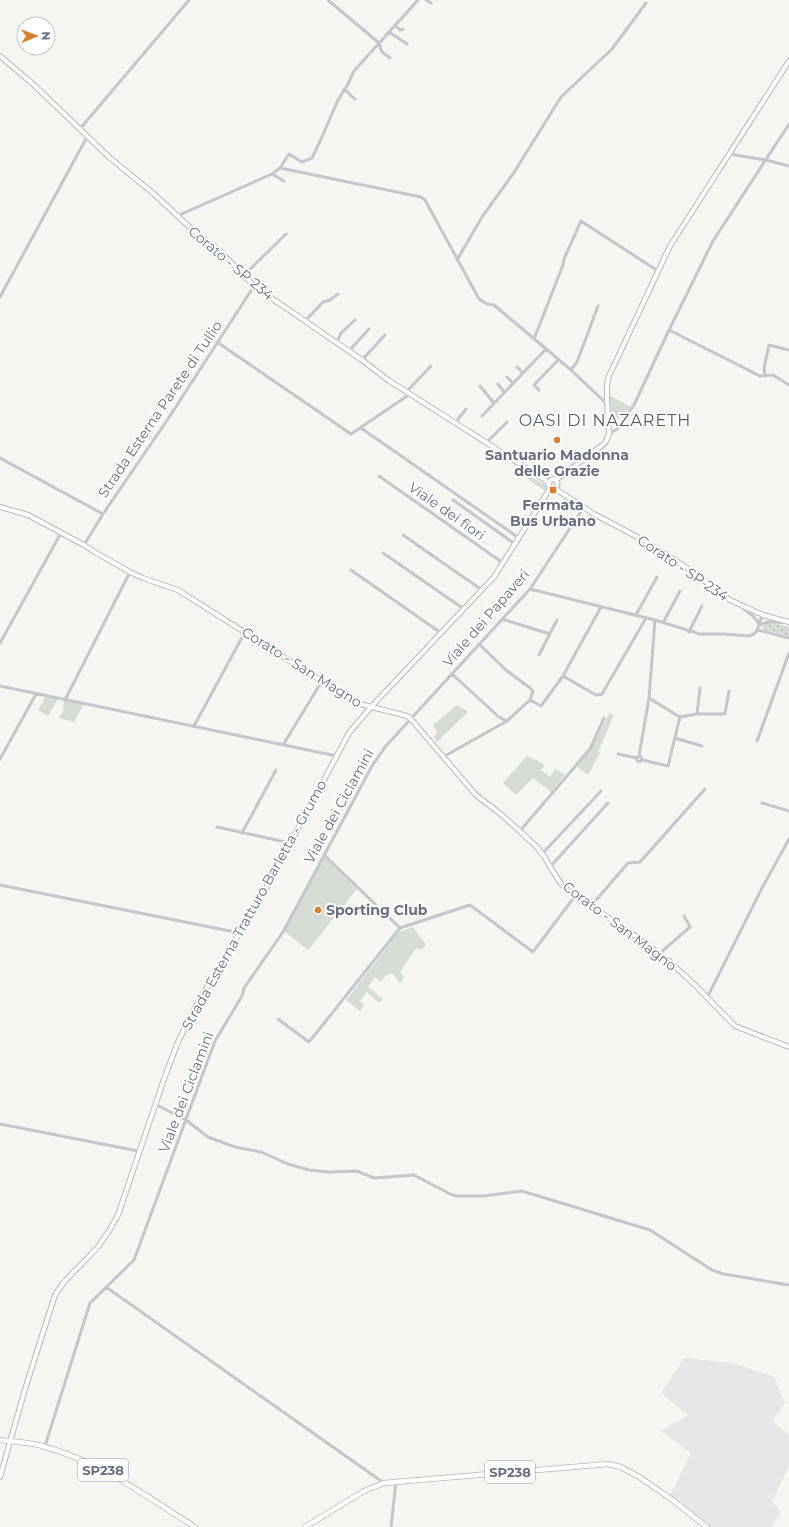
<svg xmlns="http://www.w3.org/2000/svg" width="789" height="1527" font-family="Montserrat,sans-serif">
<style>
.built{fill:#e5e6e5}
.green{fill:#d5dcd3}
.park{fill:url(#park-dots)}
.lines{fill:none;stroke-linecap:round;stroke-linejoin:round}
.secondary-casing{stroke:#b6b8be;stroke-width:6}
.primary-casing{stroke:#b4b7bc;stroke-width:6}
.street{stroke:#c4c6ca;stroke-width:3}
.secondary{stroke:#fff;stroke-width:4}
.primary{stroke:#fff;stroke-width:4.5}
.poi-dot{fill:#dc7f2c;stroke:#fff;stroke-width:1.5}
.labels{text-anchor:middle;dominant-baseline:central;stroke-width:4;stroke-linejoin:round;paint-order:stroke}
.shield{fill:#fff;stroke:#949aa8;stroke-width:1}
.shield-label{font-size:13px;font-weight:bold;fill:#666f82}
.street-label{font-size:14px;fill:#666f82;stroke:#fff}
.poi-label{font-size:14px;font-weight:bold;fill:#666f82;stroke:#fff}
.quarter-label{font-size:16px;letter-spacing:1px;fill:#535a67;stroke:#fff}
</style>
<defs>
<pattern id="park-dots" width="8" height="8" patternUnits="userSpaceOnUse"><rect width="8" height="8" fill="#d5dcd3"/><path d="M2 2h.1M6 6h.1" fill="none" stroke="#b1b7b1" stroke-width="1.8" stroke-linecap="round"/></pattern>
</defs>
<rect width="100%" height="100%" fill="#f5f5f2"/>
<path class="built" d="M684 1358 732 1363 774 1377 785 1403 772 1421 789 1435V1466L772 1501 781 1513 772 1527H712L670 1496 691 1453 661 1431 688 1415 661 1393Z"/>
<path class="green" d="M609 395 631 407 613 424Z
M522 470 548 487 545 491 519 473Z
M45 697 58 699 48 716 38 710Z
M64 700 84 704 74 722 59 718 63 712Z
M457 705 468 712 437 742 434 737 437 732 433 725Z
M609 713 614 715 598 752 600 753 588 775 577 767 591 749Z
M527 756 540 762 545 766 541 770 550 777 555 769 565 775 551 792 533 778 516 795 503 783Z
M324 857 357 889 308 950 284 931Z
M413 927 426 945 421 950 416 948 400 972 404 977 400 983 392 973 385 976 381 982 375 977 368 987 383 999 379 1003 367 992 360 1001 364 1005 360 1011 346 1000 399 932Z"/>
<path class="park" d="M770 622 789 627V636L762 629 764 625Z"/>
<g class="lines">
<g class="secondary-casing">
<path id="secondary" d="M0 56 33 84 110 158 153 193 197 234 219 250 254 286 362 360 388 380 545 480 548 484
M553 479 559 478 605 443 609 434 607 400V384L609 376 670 246 789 61
M548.5 484a4.5 4.5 0 1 1 9 0a4.5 4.5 0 1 1-9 0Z
M554 488 594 514 645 541 687 568 730 600 763 615 789 622
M0 507 28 515 84 545 98 554 130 572 143 578 178 590 356 703 407 716 410 718 476 795 502 815 537 847 545 858 554 873 562 885 575 896 627 930 669 961 695 985 735 1026 789 1047
M0 1477 26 1386 55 1295 64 1282 97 1248 109 1231 118 1215 164 1079 178 1042 194 1009 264 892 349 733 370 708 494 577 549 490V486"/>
</g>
<g class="primary-casing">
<path id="primary" d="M0 1440C14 1442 29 1442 42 1446 99 1461 146 1496 195 1527
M305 1527 364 1491 384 1483 608 1464 621 1467 641 1478 671 1499 707 1527"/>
</g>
<path class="street" d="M328 0 379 43
M426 0 431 3
M395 25 400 30 403 29
M389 32 407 44
M379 44 382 52 390 58
M344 89 355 99
M79 130 189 0
M729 154 766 160 789 166
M280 168 421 197 425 200 479 299 487 304 494 305 571 370 608 405
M272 174 284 181
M177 216 272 174 280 168 289 154 302 162 312 158 322 137 338 100 347 86 354 71 418 0
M457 260 482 217 513 174 561 97 612 49 646 3
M244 275 286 234
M0 297 87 137
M305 321 323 302 330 300 338 294
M669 330 760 376 773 375 789 385
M534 339 563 265 564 259 581 221 658 271
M217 342 351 434 410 394
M337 342 341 333 355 320
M349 351 369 329
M362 360 385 335
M517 367 523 373
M571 370 577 362 598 306
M765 376 764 368 769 345 789 350
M507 377 513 383
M498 384 504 392
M480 386 494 403
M539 390 534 385 558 360
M406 392 431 366
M482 416 546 349
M455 423 466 409
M361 428 519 538
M609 434 617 429 634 405 669 330 713 241 789 124
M486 443 507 422
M0 458 103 514
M379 476 503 563
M453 500 515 544
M403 535 482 590
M84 545 103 514 168 419 254 286
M383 553 464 609
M351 570 441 633
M530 589 655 620 700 634H723L749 636 754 634 757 631 760 621 763 615
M742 607 755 618 759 624
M636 615 657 577
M502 619 550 634
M663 623 680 591
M759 626C771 618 774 624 786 622
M758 630 789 638
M689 632 702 606
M0 643 61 533
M479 644 506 670 530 688 533 691 530 700 541 706 563 676 601 607
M539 655 557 620
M452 674 499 717 507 721
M563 676 596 695 602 694 646 618
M0 686 337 756
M649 698 680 717 697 714H725L729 691
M65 700 130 572
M697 714 700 688
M194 726 245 632
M675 738 702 746
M757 741 789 653
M283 745 322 681
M618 754 637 758
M639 756 649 698 655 620
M636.5 759a2.5 2.5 0 1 1 5 0a2.5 2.5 0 1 1-5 0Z
M443 757 507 721 530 700
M0 759 36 694
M642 760 668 766 680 717
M762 803 789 811
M217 827 290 843
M519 832 590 749 604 718
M242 833 276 770
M542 854 601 791
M324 855 400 928
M550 867 608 803
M0 885 240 933
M591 906 628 863 640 862 705 789
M659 954 690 927 684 916
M707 998 762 888 789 839
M278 1019 309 1042 400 928 470 905 533 952 575 896
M155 1104 186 1120 208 1137 235 1147 261 1152 288 1164 309 1170 329 1172 357 1171 374 1178 414 1175 450 1194 457 1196H484L522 1191 650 1230 712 1270 724 1274 789 1285
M0 1124 138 1151
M106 1287 384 1483
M45 1446 90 1303 134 1260 215 1041 242 996 244 988 283 932 372 766 385 747 530 589 584 507
M391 1527 396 1481"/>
<use href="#secondary" class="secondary"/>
<use href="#primary" class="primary"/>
</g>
<g class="poi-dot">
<circle cx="557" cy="440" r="4"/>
<rect x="549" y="486" width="8" height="8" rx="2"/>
<circle cx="318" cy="910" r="4"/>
</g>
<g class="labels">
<g class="shield">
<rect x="78" y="1459" width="50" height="22" rx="3"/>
<rect x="485" y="1461" width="50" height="22" rx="3"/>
</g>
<g class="shield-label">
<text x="103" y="1470">SP238</text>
<text x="510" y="1472">SP238</text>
</g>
<g class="street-label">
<text transform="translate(231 263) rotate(40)">Corato - SP 234</text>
<text transform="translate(160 409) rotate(-56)">Strada Esterna Parete di Tullio</text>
<text transform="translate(447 511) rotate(35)">Viale dei fiori</text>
<text transform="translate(683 568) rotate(34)">Corato - SP 234</text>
<text transform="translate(486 618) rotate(-49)">Viale dei Papaveri</text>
<text transform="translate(302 667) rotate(32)">Corato - San Magno</text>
<text transform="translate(339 806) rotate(-61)">Viale dei Ciclamini</text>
<text transform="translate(254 905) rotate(-61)">Strada Esterna Tratturo Barletta - Grumo</text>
<text transform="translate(620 926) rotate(37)">Corato - San Magno</text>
<text transform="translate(186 1092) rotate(-69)">Viale dei Ciclamini</text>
</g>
<g class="poi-label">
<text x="557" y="455">Santuario Madonna<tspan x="557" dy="16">delle Grazie</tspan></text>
<text x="553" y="505">Fermata<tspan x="553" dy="16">Bus Urbano</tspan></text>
<text x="326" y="910" text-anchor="start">Sporting Club</text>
</g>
<g class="quarter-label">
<text x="605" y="420">OASI DI NAZARETH</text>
</g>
</g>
<g transform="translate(36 36) rotate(89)"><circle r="19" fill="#ffffff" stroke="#c2c5cd"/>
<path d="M0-3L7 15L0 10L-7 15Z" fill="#dc7f2c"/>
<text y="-6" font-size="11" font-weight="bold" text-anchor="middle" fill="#666f82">N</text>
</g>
</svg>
